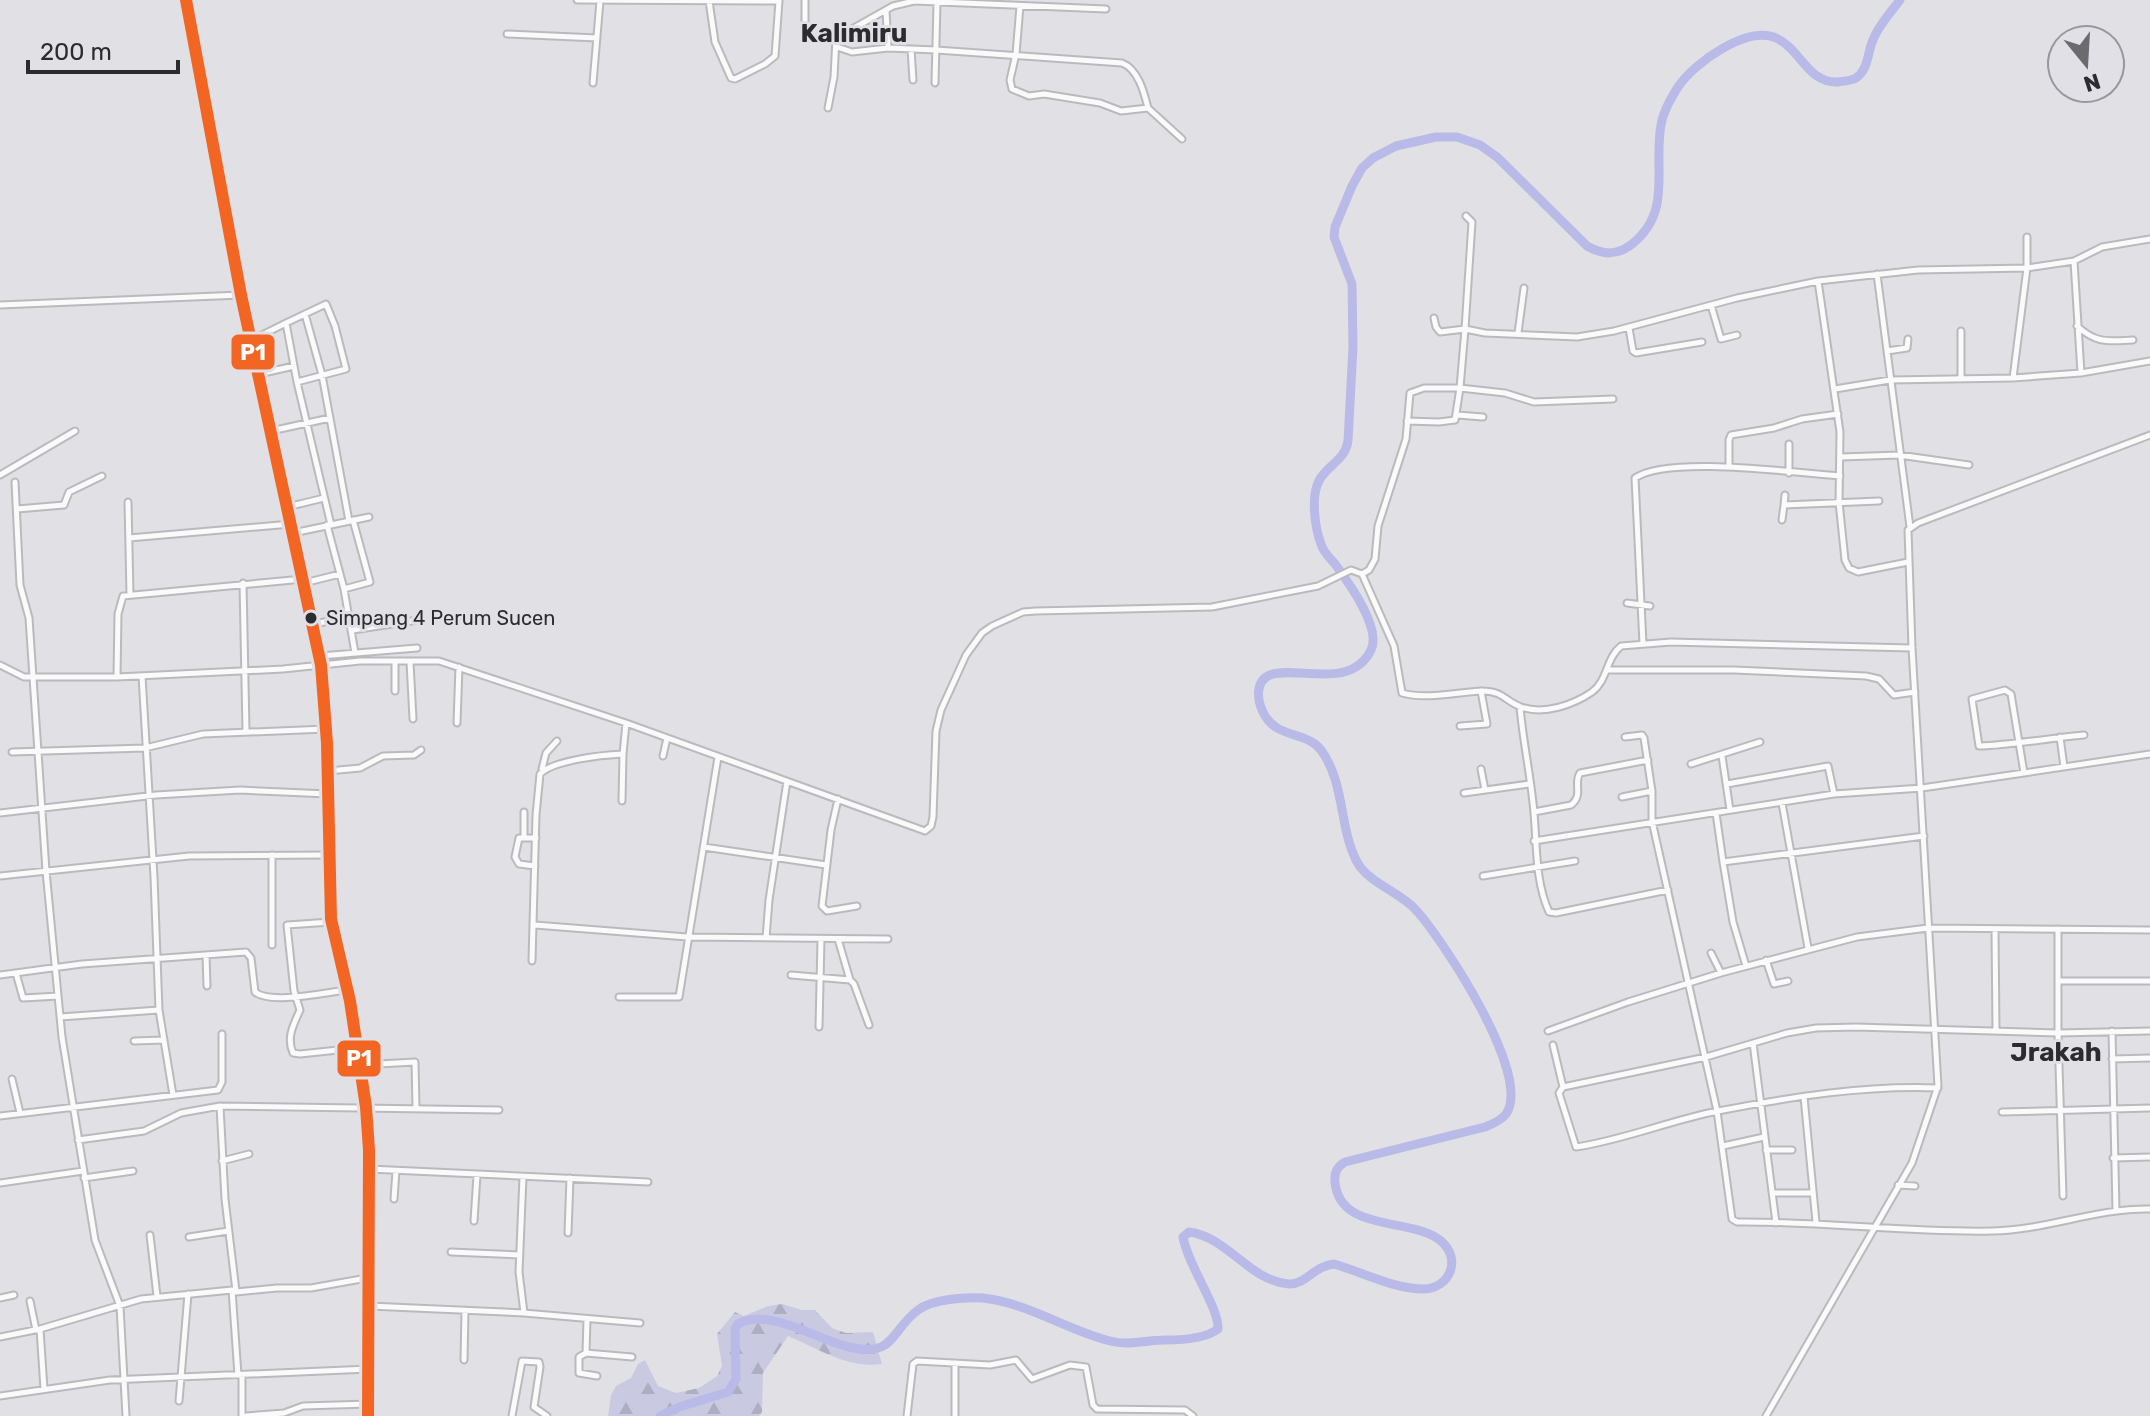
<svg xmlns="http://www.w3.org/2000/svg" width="2150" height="1416" font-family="Rubik,sans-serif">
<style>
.forest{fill:url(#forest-firs)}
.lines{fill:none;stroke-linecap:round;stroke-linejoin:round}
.river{stroke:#b9bae7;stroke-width:9}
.minor-casing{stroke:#bababd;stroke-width:9}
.major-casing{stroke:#bababd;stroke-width:10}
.minor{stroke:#fafafb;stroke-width:5}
.major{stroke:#fafafb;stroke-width:6}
.bus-1-casing{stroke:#e0e0e6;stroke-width:18}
.bus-1{stroke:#f26522;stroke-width:12}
.bus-dot{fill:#2c2c2e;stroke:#e0e0e6;stroke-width:3}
.labels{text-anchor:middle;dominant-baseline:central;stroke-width:6;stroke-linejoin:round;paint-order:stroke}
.bus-label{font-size:20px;fill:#2c2c2e;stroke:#e0e0e6;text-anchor:start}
.quarter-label{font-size:26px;font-weight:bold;fill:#2c2c2e;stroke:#e0e0e6}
.line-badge{stroke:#e0e0e6;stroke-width:3}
.badge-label{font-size:22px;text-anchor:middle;font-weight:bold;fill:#fff}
</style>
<defs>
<pattern id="forest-firs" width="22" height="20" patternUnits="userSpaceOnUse" patternTransform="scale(2)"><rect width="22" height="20" fill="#c9cae2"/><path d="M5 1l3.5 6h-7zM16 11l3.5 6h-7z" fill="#adaec2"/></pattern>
</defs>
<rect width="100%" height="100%" fill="#e1e1e5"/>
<path class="forest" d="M782 1304 802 1310H815L832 1328 846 1333 873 1332 882 1364C848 1369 819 1349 788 1336L763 1373 762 1412 759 1416H608L611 1395 616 1386 631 1378 638 1364 645 1360 658 1386 676 1393 699 1388 717 1376 722 1366 717 1334 735 1312 744 1316 768 1306Z"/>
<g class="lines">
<path class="river" d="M660 1416 679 1407 728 1392 736 1379 735 1329 738 1324C769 1307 817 1340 849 1347 895 1358 890 1331 918 1310 932 1299 965 1297 983 1298 1028 1303 1067 1330 1110 1341 1128 1346 1147 1340 1165 1340 1182 1340 1205 1339 1218 1329 1219 1307 1188 1266 1183 1237L1189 1232C1228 1237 1249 1281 1289 1284 1305 1285 1314 1266 1334 1264 1362 1272 1394 1289 1424 1289 1450 1288 1462 1259 1441 1241 1413 1217 1339 1233 1335 1182 1334 1172 1337 1167 1345 1162L1485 1127C1492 1124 1501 1121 1506 1114 1533 1076 1443 940 1416 910 1399 891 1367 883 1356 860 1339 826 1345 783 1321 750 1307 731 1275 739 1263 712 1257 700 1255 681 1270 675 1296 665 1351 691 1371 650 1382 628 1348 582 1335 564 1330 558 1323 552 1321 544 1315 528 1310 495 1320 479 1329 464 1345 460 1348 441L1353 347 1352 284 1334 237 1335 227 1352 186 1362 168 1373 158 1396 146 1436 137H1457L1480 145 1497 157 1587 246C1603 255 1617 256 1632 244 1673 212 1653 167 1661 125 1663 112 1671 98 1678 87 1694 63 1747 25 1776 38 1801 49 1807 83 1838 82 1844 81 1851 81 1856 78 1869 69 1867 53 1873 40 1878 26 1891 12 1900 0"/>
<g class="minor-casing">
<path id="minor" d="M577 0 779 1
M709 1 715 42 731 78 735 79 765 64 775 56 779 1
M1020 6 1016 54 1010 80 1012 89 1029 96 1044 94 1100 103 1121 111 1148 108 1182 139
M886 10 888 48
M805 28V0
M507 34 597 38
M837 47 852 52 888 48 936 50 1122 63C1138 69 1144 92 1148 108
M911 49 913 80
M593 83 600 1
M935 83 937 3
M828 108 834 77 836 38 893 6 914 1 1106 9
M1877 274 1910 527
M1818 281 1840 432 1839 502 1845 560 1849 568 1858 572 1908 562
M0 305 241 295
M1711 305 1721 339 1737 335
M305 314 322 375 349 521
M1434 318 1436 327 1440 332 1465 329 1472 222 1466 216
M286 323 326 304 335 326 346 369 297 382
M2077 326C2097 344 2107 341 2133 340
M1629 328 1633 351 1636 353 1702 342
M1961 331V379
M1518 333 1524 288
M252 340 286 323 297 382 331 525
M1887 351 1907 348 1908 339
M2081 373 2150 361
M259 374 294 366
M2013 378 2027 268V237
M1835 389 1890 380 2013 378 2081 373 2074 261
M1457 415 1483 417
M1407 421 1439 422 1455 420 1460 388 1505 393 1534 402 1613 399
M271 431 330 418
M1789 444V473
M1841 457 1899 455 1969 465
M1729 467V440L1731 435 1774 428 1802 419 1838 414
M0 475 75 431
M15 482 20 585 29 618 46 871 62 1037 95 1240 120 1306 126 1416
M1785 495 1784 505 1879 501
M128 502 130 595
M287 507 324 498
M17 509 64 505 69 492 102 476
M1782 520 1784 505
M327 525 344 589 355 653
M293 533 369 517
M129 538 291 524
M1362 574 1369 570 1375 559 1378 526 1406 439 1410 393 1424 388H1460L1465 329 1485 333 1577 337 1614 331 1737 298 1818 281 1918 270 2027 268 2074 261 2102 247 2150 239
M243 583 246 731
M304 583 340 574
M344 589 370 582 353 520
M1627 603 1650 606
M314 624 350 617
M353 630 418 620
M1643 644 1635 478C1668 455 1796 473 1840 476
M320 656 417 648
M395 662V691
M410 662 413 719
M0 665 24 677H117L283 669 360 661H439L626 723 925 831 931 826 933 817 936 731 941 710 966 655 982 633 992 626 1023 612 1036 611 1212 607 1318 586 1351 570 1362 574 1394 646 1402 693C1427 700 1457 692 1482 691 1503 691 1505 701 1521 707 1544 715 1573 705 1592 692 1608 680 1606 658 1621 646L1671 642 1912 648
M1607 670H1734L1866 676 1879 679 1894 695 1915 692
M142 676 154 877 159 1010 173 1095
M117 677 118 614 123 596 303 579
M1520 707C1523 742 1531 777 1534 813 1537 845 1535 881 1549 912L1556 913 1668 890
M457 723 459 667
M1460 726 1487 724 1481 691
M1625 737 1642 735 1644 738 1652 791V821L1717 1111 1732 1219 1737 1222C1822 1221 1908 1233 1993 1231 2046 1230 2097 1208 2150 1209
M2060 737 2064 767
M12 752 145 748 203 734 326 729
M623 754 626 723
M663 756 667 738
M1722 756 1730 810
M1691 764 1760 742
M542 769 546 753 557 741
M1481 769 1485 790
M328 771 360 768 383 756 414 755 421 750
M2024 773 2150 754
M1727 784 1828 766 1834 794
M1464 793 1529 784
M1622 797 1652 791
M838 799 831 830 822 906 827 911 857 906
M1782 803 1808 948
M1534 812 1571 805C1584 795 1573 783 1580 773L1648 760
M0 813 156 795 240 790 328 794
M1716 813 1723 862
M524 837V812
M1534 841 1834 794 1922 788 2024 773 2011 694 2005 690 1972 699 1979 746C2013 745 2049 738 2084 735
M704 847 826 865
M272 855V945
M535 866 519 864 515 857 519 838H536
M0 876 189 856 329 855
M1483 876 1575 861
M331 922 287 925 294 991 300 1010C294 1024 286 1037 293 1053L300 1054 357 1048
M535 925 687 937 888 939
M1995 929 1996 1031
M2058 929V1033L2063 1196
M766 938 769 900 787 781
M1711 953 1721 973
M206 955 207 986
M1766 960 1774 984 1788 981
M532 961 536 815 540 774C553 760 603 755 623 754L622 801
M1746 966 1733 922 1723 862 1924 836
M16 973 23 998 58 996
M0 975 82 964 246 952 251 958 255 992C270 1005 327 992 348 990
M791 975 850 980 838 939
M850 980 854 984 869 1025
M2059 981H2150
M619 997H679L718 757
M60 1017 159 1010
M819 1027 821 939
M1548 1031 1628 1002 1721 973 1857 937 1928 928 2150 930
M2112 1031 2116 1211
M134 1041 164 1040
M1753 1043 1776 1223
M1553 1045 1563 1087 1559 1093 1576 1147C1624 1140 1671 1120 1718 1111 1791 1097 1864 1085 1938 1088
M2112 1059 2150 1058
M360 1065 415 1062 416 1107
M12 1079 20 1113
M1563 1087 1706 1057 1787 1033 1816 1028 1856 1027 2058 1033 2150 1031
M1804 1097 1816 1222
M220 1106 225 1199 236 1291
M2002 1112 2150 1108
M0 1116 218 1090 222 1082V1034
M78 1140 144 1131 181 1113 220 1106 499 1110
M1723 1146 1764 1137
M1766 1150H1792
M2113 1158 2150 1157
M222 1161 249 1154
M369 1169 648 1182
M523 1177 519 1272 524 1313
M84 1178 133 1171
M0 1183 83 1171
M1898 1185 1915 1186
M1773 1193H1813
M394 1199 396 1171
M474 1221 477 1175
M568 1233 570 1178
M150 1235 157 1296
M189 1237 228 1231
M451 1252 520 1255
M232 1290 238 1375
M0 1298 14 1295
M30 1301 36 1330
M369 1306 524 1313 640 1323
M587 1319 586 1353 632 1357
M40 1329 44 1389
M0 1337 40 1329 141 1299 232 1290 236 1292 277 1288H311L367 1278
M586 1353 579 1357V1373L597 1376
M464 1360 465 1310
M0 1396 110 1380 369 1369
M179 1401 188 1294
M242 1416V1375
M246 1416 284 1413 303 1406 369 1404
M512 1416 522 1361 539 1362 540 1367 534 1407 547 1416
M907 1416 913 1364 917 1361 990 1365 1016 1360 1032 1379 1070 1365 1086 1367 1093 1405 1097 1409 1185 1410 1193 1416
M955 1416V1363
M1766 1416 1912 1163 1938 1086 1912 648 1908 530 1918 523 2150 435"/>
</g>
<g class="major-casing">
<path id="major" d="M186 0 241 295 321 665 327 743 331 919 350 1001 366 1107 369 1150 368 1416"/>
</g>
<use href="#minor" class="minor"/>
<use href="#major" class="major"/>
<g class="bus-1-casing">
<path id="bus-1" d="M186 0 241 295 321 665 327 743 331 919 350 1001 366 1107 369 1150 368 1416"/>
</g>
<use href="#bus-1" class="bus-1"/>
</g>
<circle class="bus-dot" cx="311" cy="618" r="7"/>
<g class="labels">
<g class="bus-label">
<text x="326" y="618">Simpang 4 Perum Sucen</text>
</g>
<g class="quarter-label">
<text x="854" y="33">Kalimiru</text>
<text x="2056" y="1052">Jrakah</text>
</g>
</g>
<g class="line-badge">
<rect x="230" y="333" width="46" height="38" rx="8" fill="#f26522"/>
<rect x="336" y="1039" width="46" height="39" rx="8" fill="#f26522"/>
</g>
<g class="badge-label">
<text x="253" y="360">P1</text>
<text x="359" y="1066">P1</text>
</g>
<g transform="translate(2086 64) rotate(162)"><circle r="38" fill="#e0e0e6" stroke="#98989c" stroke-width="2"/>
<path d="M0-6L14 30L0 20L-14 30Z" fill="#6b6b6e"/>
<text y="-12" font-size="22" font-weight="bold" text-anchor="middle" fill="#2c2c2e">N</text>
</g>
<path d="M28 60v12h150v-12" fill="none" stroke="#2c2c2e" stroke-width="4"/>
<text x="40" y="60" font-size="24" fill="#2c2c2e" stroke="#e0e0e6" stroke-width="6" paint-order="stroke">200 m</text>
</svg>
